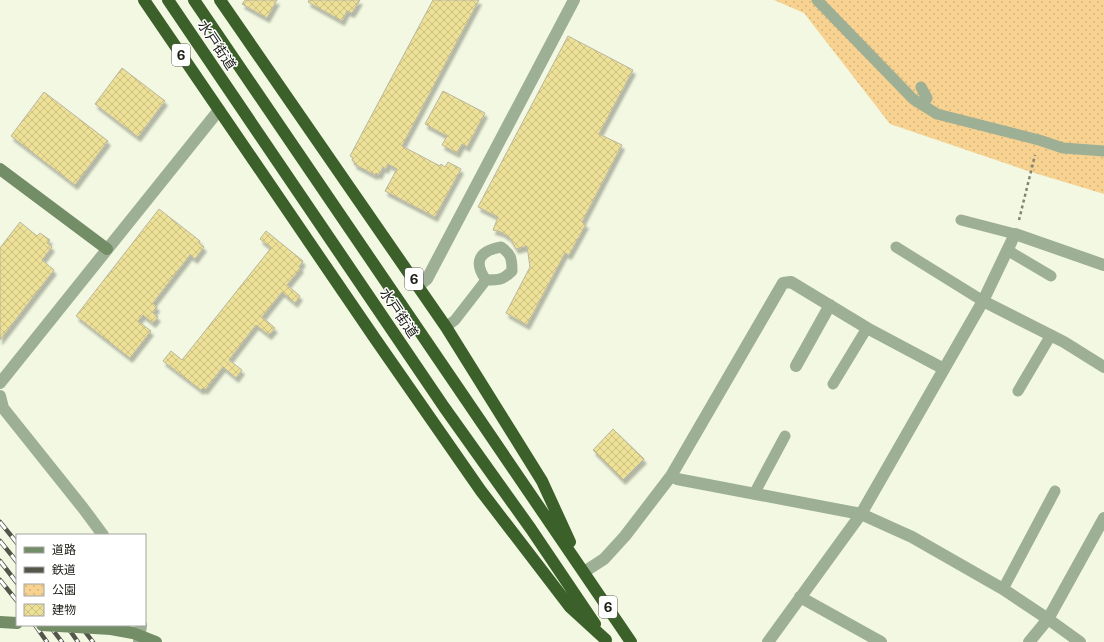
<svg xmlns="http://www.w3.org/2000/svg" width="1104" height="642" font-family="'Public Sans','Noto Sans JP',sans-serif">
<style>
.park{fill:url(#park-dots)}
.building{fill:url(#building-cross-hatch);stroke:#bab6a1;filter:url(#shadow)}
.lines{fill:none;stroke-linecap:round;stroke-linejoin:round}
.path{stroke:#818475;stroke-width:2.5;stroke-dasharray:3 3;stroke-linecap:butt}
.lane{stroke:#9daf95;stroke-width:11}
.street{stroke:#9daf95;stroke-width:12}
.secondary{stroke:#738d67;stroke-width:12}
.highway{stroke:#3b6029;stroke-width:12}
.rail-casing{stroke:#53564a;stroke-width:4.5}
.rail{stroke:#fff;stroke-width:3;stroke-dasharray:9;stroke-linecap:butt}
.secondary-bridge{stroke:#738d67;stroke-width:12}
.labels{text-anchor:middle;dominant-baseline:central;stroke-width:3;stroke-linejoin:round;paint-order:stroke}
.shield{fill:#fff;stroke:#60615b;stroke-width:1}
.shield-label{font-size:13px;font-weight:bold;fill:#1c1d15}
.street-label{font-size:14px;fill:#1c1d15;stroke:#fff}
</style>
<defs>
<pattern id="park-dots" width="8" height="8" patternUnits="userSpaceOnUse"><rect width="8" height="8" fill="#f7d291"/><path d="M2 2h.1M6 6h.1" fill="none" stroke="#d3b47c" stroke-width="1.8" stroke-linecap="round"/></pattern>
<pattern id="building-cross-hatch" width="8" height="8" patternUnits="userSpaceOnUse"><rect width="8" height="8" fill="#ede097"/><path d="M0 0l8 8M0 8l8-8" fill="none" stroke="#cbc081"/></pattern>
<filter id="shadow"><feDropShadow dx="2.5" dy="4.5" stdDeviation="1" flood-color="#0004"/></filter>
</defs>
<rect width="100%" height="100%" fill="#f2f8e1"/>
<path class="park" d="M774 0H1104V194L1028 171 890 124 804 13Z"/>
<path class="building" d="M245 0H277L267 18 242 4Z
M309 0H360L352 13 347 11 342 21 308 2Z
M433 0H479L402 146 440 166 441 164 445 167 448 162 461 169 435 217 385 191 397 169 388 164 386 169 383 167 379 175 376 173 375 175 354 164 355 162 352 160 353 158 350 156Z
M568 36 633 70 599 134 622 145 582 222 586 224 569 255 565 253 527 325 506 313 530 267 527 246 516 249 510 238 501 232 493 230 498 217 478 207Z
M122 68 165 101 138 137 95 104Z
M443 91 485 113 467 147 462 144 457 153 442 145 447 136 425 124Z
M44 92 108 141 75 185 11 136Z
M159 209 200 241 199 243 204 247 195 259 190 255 153 303 157 307 153 313 158 317 153 323 143 315 138 321 151 331 130 358 76 316Z
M20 222 37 236 40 233 50 240 47 243 52 247 42 260 54 270 0 340V248Z
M266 231 303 261 299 267 301 268 287 285 300 296 295 303 282 292 262 317 275 328 269 335 256 325 229 360 242 370 236 378 223 367 205 390 203 388 201 390 163 361 171 351 182 360 271 248 260 239Z
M613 429 644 459 623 480 593 450Z"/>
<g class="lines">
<path class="path" d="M1019 220 1035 155"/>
<path class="lane" d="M817 0 913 99 937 114 1039 140 1063 148 1104 151
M921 87 927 98 923 105
M961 220 1015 234
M501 247C511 254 512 258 512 271 503 280 499 280 486 280 473 262 479 251 501 247Z
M896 247 983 301
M1007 250 1051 276
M446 327 455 320 486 280
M833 384 867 328
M1018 391 1051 335
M754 494 785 436
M1003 589 1055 491"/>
<path class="street" d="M418 286 427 279 574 0
M983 301 1064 342 1104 367
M796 366 830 305
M0 383 219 110
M0 396 3 408 83 508 103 535
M671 476 677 479 861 514 912 537 1003 589 1048 619 1080 642
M584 572 604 559 625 536 671 476 783 283 791 282 867 328 944 369
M800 597 881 642
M139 642 141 625
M768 642 861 514 983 301 1015 234 1104 265
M1029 642 1048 619 1104 518"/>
<path class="secondary" d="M0 169 107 249
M0 622 17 623"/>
<path class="highway" d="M144 0 376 340 481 491 570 607 606 640
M168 0 444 407 531 529 595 624
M194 0 631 642
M220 0 446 327 542 481 570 542"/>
<g class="rail-casing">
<path id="rail" d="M0 522 17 543
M0 541 17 562
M0 561 17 583
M0 580 17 601
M35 625 47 642
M49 625 62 642
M66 625 78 642
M80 625 93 642"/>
</g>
<use href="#rail" class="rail"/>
<path class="secondary-bridge" d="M42 625 111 629 133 633 156 642"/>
</g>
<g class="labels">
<g class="shield">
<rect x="172" y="44" width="18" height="22" rx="3"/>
<rect x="405" y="268" width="18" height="22" rx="3"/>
<rect x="599" y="596" width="18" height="22" rx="3"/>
</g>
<g class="shield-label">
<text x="181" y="55">6</text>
<text x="414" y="279">6</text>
<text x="608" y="607">6</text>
</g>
<g class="street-label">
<text transform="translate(217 45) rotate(56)">水戸街道</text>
<text transform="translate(399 313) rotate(56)">水戸街道</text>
</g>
</g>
<rect x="16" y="534" width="130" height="92" fill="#ffffff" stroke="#a4a5a1"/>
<rect x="24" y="547" width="20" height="6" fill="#738d67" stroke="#a4a5a1"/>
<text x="52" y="554" font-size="12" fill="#1c1d15">道路</text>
<rect x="24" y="567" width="20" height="6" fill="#53564a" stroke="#a4a5a1"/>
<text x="52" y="574" font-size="12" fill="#1c1d15">鉄道</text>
<rect x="24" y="584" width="20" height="12" fill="url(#park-dots)" stroke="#a4a5a1"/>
<text x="52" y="594" font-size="12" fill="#1c1d15">公園</text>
<rect x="24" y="604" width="20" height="12" fill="url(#building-cross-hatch)" stroke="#a4a5a1"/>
<text x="52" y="614" font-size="12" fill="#1c1d15">建物</text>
</svg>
